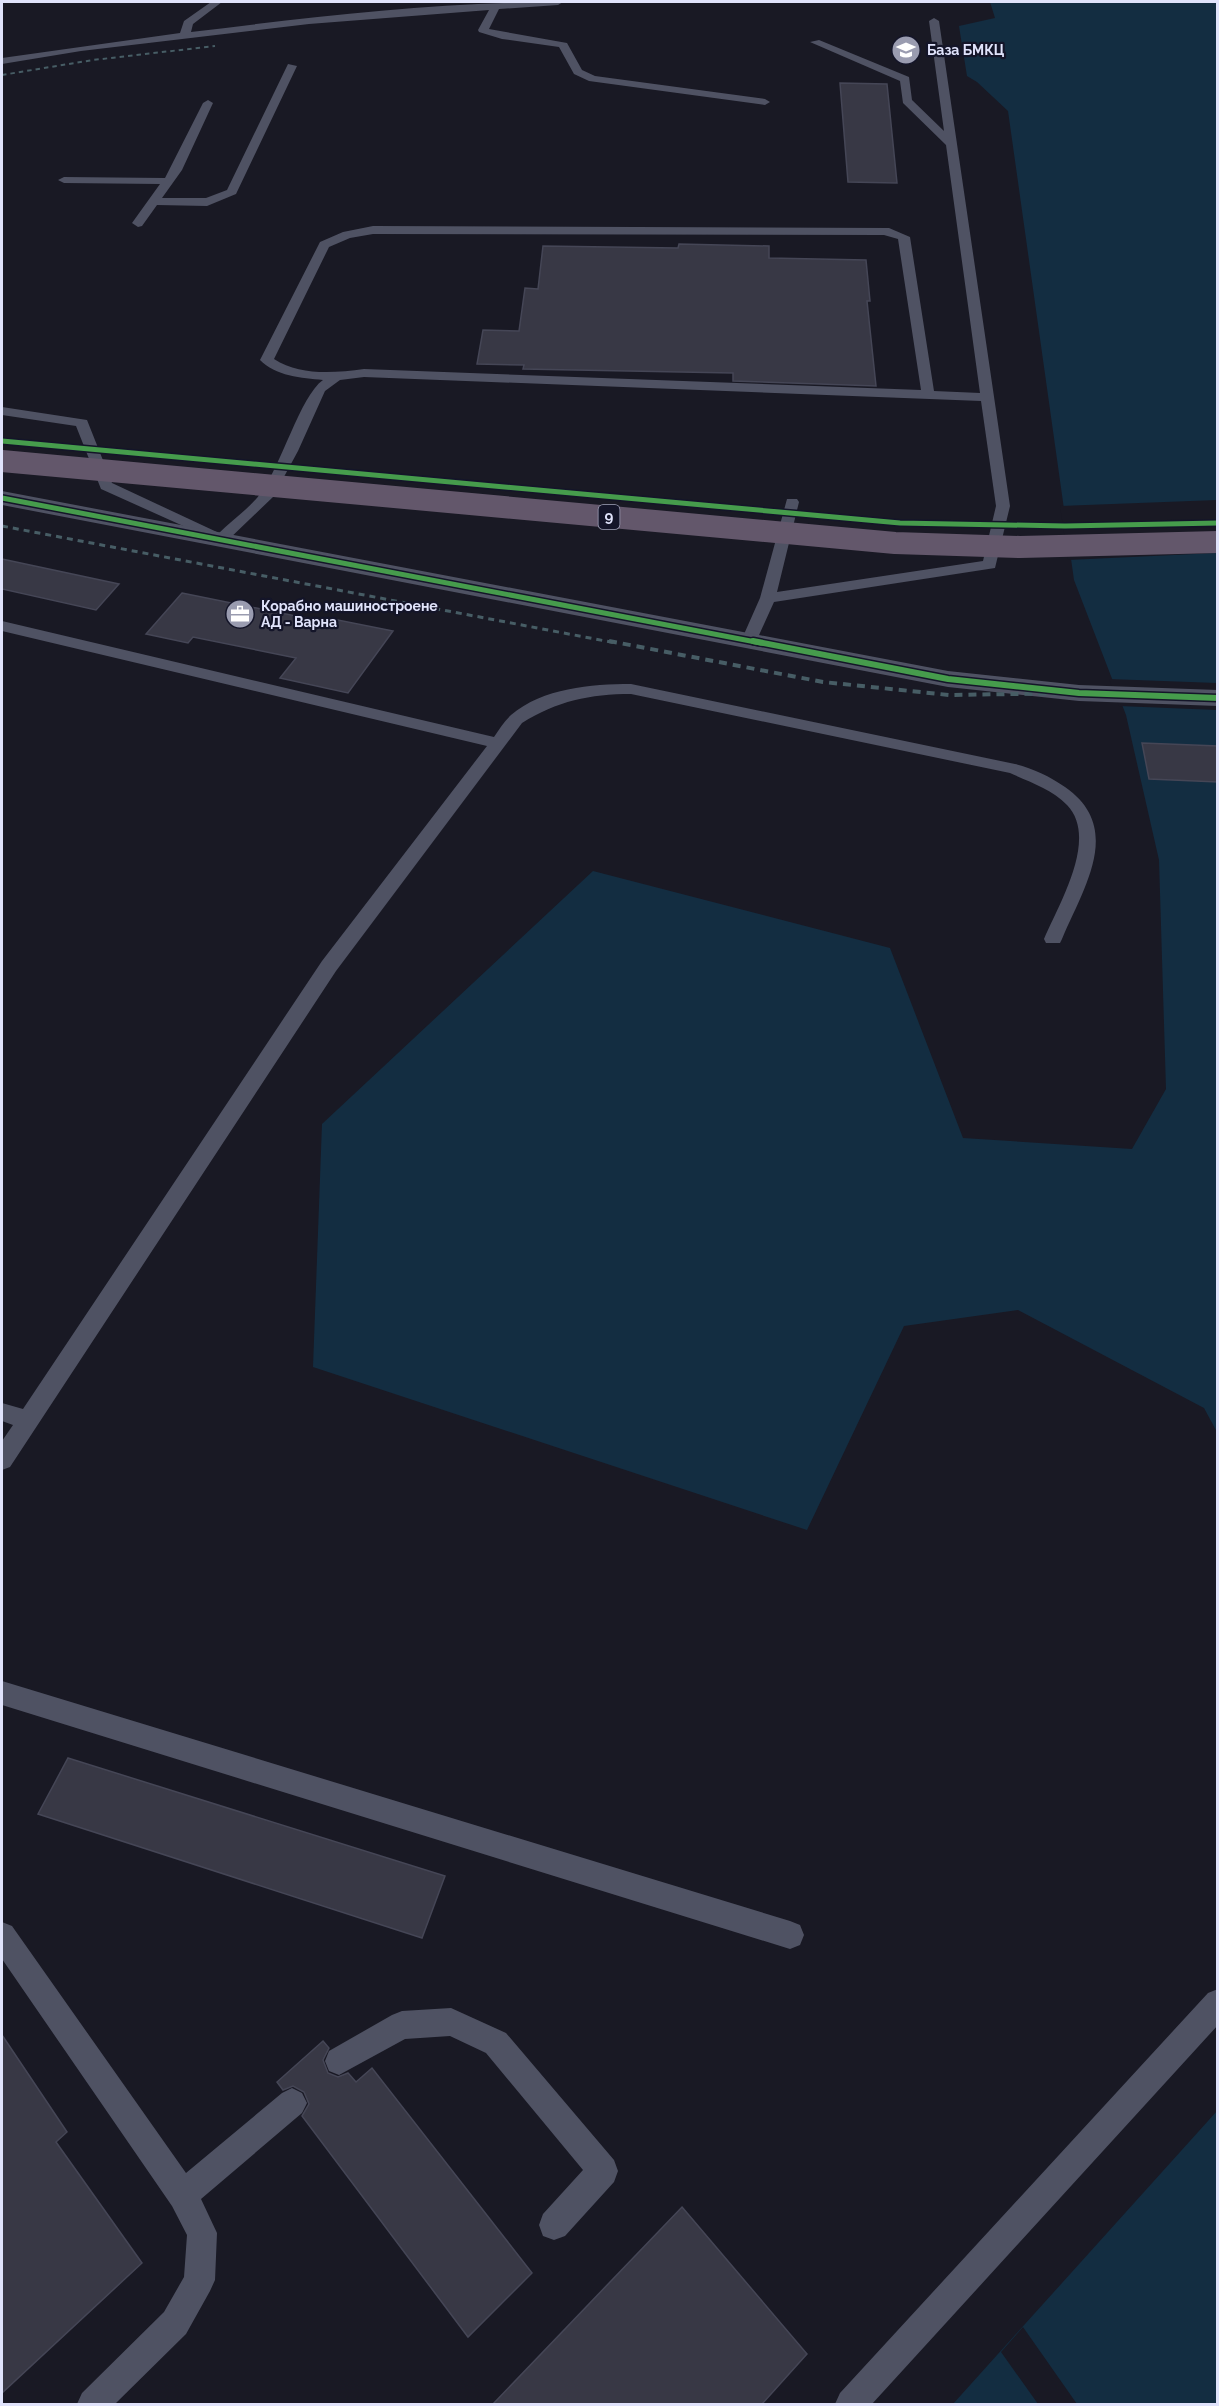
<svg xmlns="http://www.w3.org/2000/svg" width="1219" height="2406" font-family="Raleway,sans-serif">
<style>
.water{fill:#132d41}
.pier{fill:#191924}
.building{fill:#383845;stroke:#454656;stroke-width:1.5}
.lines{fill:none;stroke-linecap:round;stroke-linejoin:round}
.lane{fill:#4f5263;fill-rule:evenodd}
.street{fill:#4f5263;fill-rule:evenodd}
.rail-far2{stroke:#475d65;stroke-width:2;stroke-dasharray:4.5 4;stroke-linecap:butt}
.rail-far1{stroke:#475d65;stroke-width:3;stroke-dasharray:6 5;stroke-linecap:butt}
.rail{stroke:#475d65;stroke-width:4;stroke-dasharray:8 6;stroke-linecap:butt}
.highway-bridge{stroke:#63576b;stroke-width:22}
.cycleway-far1-casing{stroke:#141529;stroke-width:8}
.cycleway-casing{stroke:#141529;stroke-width:9}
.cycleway-far1{stroke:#469c4c;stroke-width:5}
.cycleway{stroke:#469c4c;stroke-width:6}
.labels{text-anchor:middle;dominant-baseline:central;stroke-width:4.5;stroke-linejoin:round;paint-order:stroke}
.far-poi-label{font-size:14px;font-weight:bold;fill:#e0e3fb;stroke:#141529;text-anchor:start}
.shield{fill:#141529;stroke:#a3a5bc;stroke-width:1.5}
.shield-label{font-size:15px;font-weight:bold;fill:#e0e3fb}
</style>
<rect width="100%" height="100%" fill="#191924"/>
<path class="water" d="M990 2H1217V1432L1204 1408 1018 1310 904 1326 807 1530 313 1367 322 1124 593 871 890 948 963 1138 1132 1149 1166 1089 1159 860 1126 715 1074 580 1008 111 977 82 967 76 959 26 995 18Z
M1217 2111V2404H953Z"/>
<path class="pier" d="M1217 500V553L1068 560 1060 506Z
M1109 679 1217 683V710L1119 706Z
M1023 2327 1077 2404H1038L1001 2352Z"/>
<path class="building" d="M840 83 887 84 897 183 848 182Z
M679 244 769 246V258L866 260 870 301H867L876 386 733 381V373L523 369 524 365 477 364 483 330 519 331 525 288 538 289 543 246 678 248Z
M2 559 119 584 96 610 2 589Z
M182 593 330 623 333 619 393 631 348 693 280 678 296 658 193 637 188 643 146 634Z
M1142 743 1218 746V782L1149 779Z
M68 1758 445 1876 422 1938 38 1814Z
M2 2035 67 2132 56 2142 142 2263 2 2393Z
M323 2041 329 2048 323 2060 328 2073 338 2077 348 2073 356 2082 372 2068 532 2273 468 2337 302 2116 309 2104 304 2092 293 2086 283 2090 277 2082Z
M682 2207 807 2354 762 2404H493Z"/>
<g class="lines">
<path class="lane" d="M211 2H222L193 24 191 32C313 17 439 2 563 2L558 5 499 9 489 29 567 43 582 70 595 76 765 99 770 102 765 105 589 81 574 74 559 47 502 39 479 32 478 30 489 10 309 24 81 51 2 64V58L180 33 184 21Z
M934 18 939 21 1010 506 995 568 774 602 755 644 749 646 741 641 760 598 787 499H797L799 502 777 592 983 561 996 506 981 401 364 377 340 380 325 391 298 451 273 497 226 542 221 543 101 489 76 426 2 415V407L87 420 112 483 219 533C232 520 250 508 260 494 281 467 300 396 323 380 302 378 275 376 260 360L320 242 343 232 373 226 889 228 910 237 934 391 980 393 946 145 903 103 900 81 810 42 819 40 909 77 912 100 944 131 929 21ZM373 234 884 235 898 239 921 390 364 369C334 373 300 376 274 359L329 247 350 238Z
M288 64 297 66 236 194 207 206 157 205 142 226 138 227 132 223 160 184 64 183 58 180 64 177 165 178 203 103 208 100 213 103 182 170 162 198H206L227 190Z
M2 621 494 737C499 730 504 721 511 715 543 688 591 684 631 684L1015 764C1032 768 1051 777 1065 787 1124 828 1084 887 1062 939L1060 943H1046L1044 939C1059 904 1099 838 1067 805 1052 789 1029 782 1010 773L631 694C590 694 557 701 522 723L336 971 10 1467 2 1470V1441L13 1425 2 1421V1403L23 1409 322 961 487 746 2 631Z
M2 1681 790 1921 800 1925 804 1935 800 1945 790 1949 2 1705Z
M2 1922 12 1926 186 2173 282 2093 292 2088 302 2093 307 2103 302 2113 201 2199 217 2233 215 2280 210 2291 186 2334 115 2404H77L82 2393 164 2312 184 2277 187 2235 172 2206 2 1959Z
M1218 1989V2025L872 2404H835L840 2393 1208 1993Z
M451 2008 506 2033 614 2160 618 2171 614 2182 565 2236 554 2240 543 2236 539 2225 543 2214 583 2170 486 2053 450 2036 405 2039 339 2075 329 2071 325 2061 329 2051 392 2015 402 2011Z"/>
<path class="street" d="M2 491 948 671 1079 685 1218 690V706L1079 701 948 687 2 505Z"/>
<path class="rail-far2" d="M2 75 93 60 215 46"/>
<path class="rail-far1" d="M2 526 616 643"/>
<path class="rail" d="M609 641 823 682 949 695 1079 693"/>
<path class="highway-bridge" d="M2 461 895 543 1020 547 1218 542"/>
<g class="cycleway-far1-casing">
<path id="cycleway-far1" d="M2 441 900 523 1065 526 1218 523
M2 498 761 643"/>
</g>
<g class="cycleway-casing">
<path id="cycleway" d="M753 641 948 679 1079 693 1218 698"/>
</g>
<use href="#cycleway-far1" class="cycleway-far1"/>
<use href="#cycleway" class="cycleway"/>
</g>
<defs>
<g id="university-disc" transform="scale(1.5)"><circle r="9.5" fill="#9a9cb0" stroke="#141529"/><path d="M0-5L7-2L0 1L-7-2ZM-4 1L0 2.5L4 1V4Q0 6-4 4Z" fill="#fff"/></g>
<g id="office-disc" transform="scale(1.5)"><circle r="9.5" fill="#9a9cb0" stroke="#141529"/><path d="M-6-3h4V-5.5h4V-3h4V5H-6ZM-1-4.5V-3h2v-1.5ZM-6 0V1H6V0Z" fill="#fff"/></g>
</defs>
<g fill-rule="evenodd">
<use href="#university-disc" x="906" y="50"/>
<use href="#office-disc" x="240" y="614"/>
</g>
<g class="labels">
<g class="far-poi-label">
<text x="927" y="50">База БМКЦ</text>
<text x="261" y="606">Корабно машиностроене<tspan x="261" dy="16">АД - Варна</tspan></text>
</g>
<rect class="shield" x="598.5" y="505" width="21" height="24" rx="4.5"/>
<g class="shield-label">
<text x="609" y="517">9</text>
</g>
</g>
<rect width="1219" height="2406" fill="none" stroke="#e0e3fb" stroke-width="6"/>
</svg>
